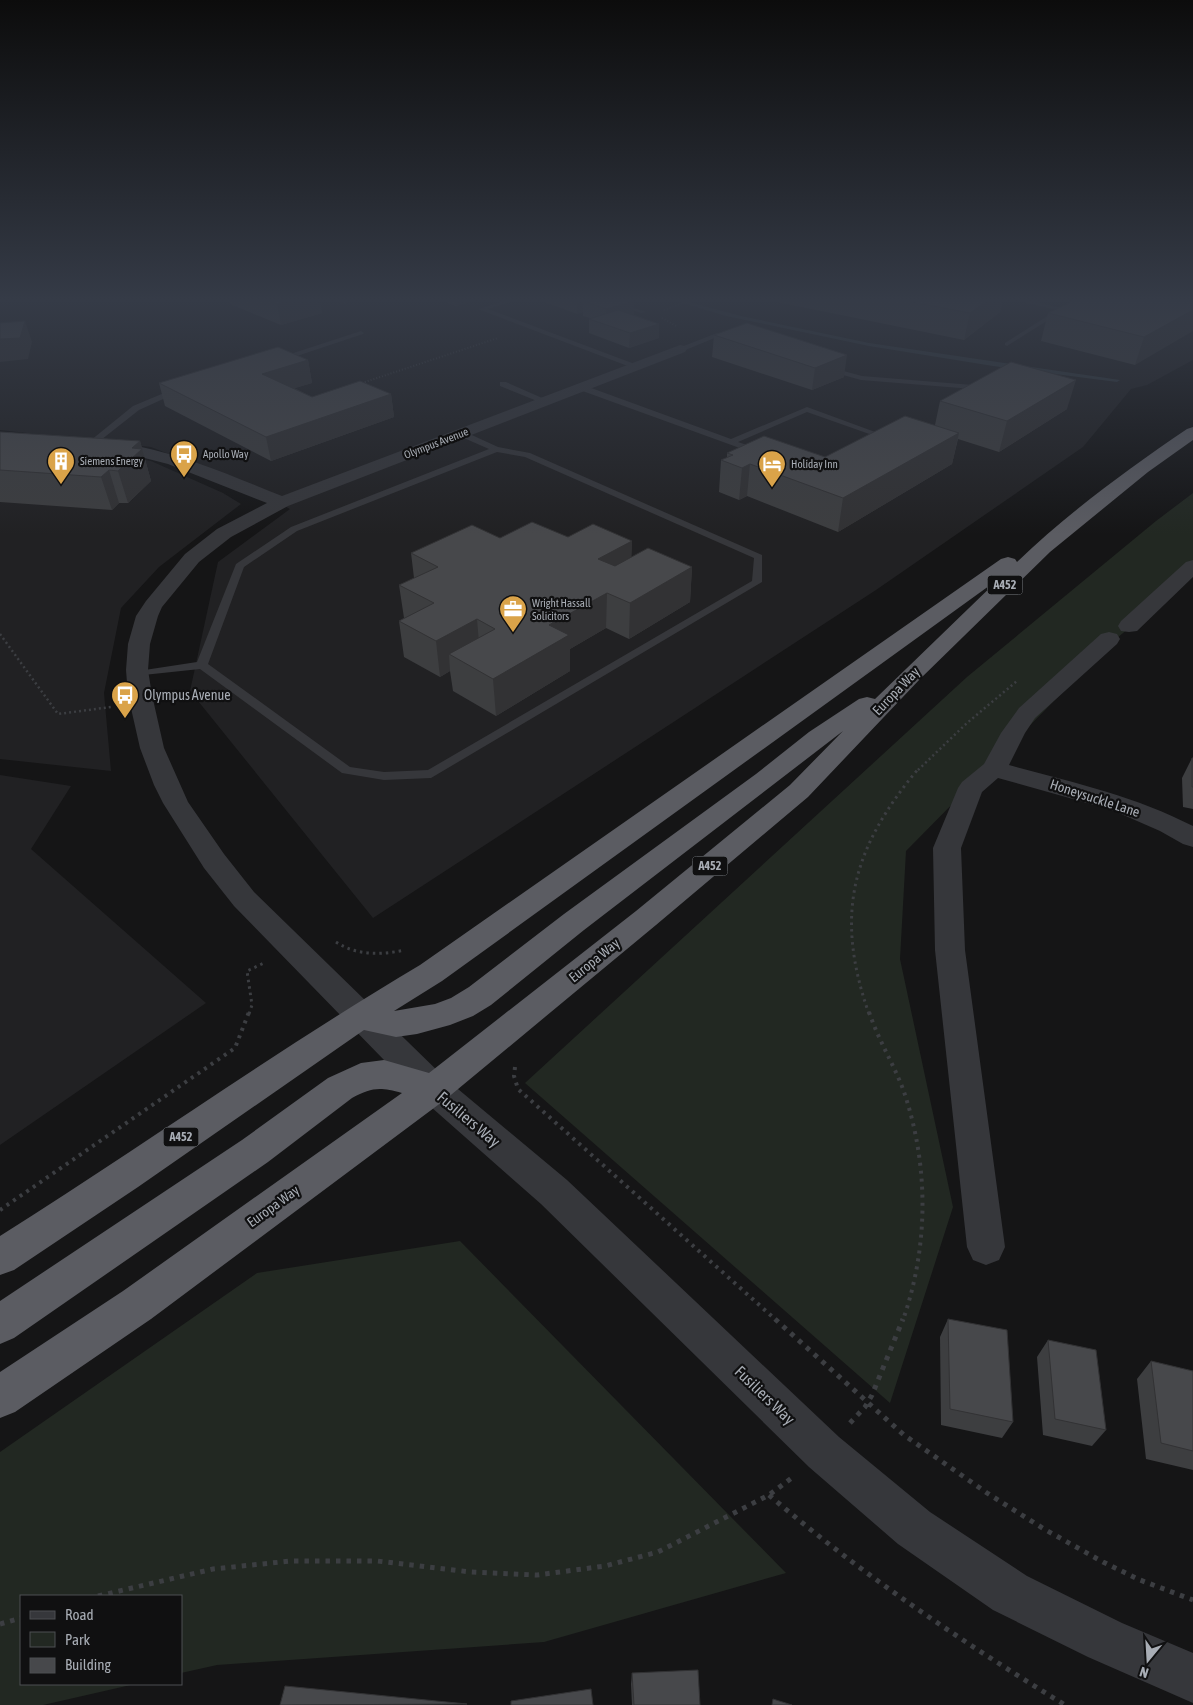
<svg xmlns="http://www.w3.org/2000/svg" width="1193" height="1705" font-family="'Asap Condensed',sans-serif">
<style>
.built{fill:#212123}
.green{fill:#222822}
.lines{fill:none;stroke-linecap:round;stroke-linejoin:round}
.stream{fill:#323a3f;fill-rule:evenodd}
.path-far4{stroke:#3c3e42;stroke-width:2;stroke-dasharray:1 2;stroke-linecap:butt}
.path-far3{stroke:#3c3e42;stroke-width:2.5;stroke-dasharray:2 3;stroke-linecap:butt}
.path-far2{stroke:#3c3e42;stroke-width:3;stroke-dasharray:2.5 4;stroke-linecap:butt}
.path-far1{stroke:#3c3e42;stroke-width:4;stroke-dasharray:3 5;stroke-linecap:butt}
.path{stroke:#3c3e42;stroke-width:5;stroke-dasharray:4.5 6;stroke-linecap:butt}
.service{fill:#36373b;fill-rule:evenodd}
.minor{fill:#36373b;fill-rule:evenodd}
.trunk{fill:#5b5c62;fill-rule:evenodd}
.wall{fill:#3d3e40}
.shaded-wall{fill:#323234}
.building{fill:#47484b;stroke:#323234}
.labels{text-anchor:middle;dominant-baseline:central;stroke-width:4.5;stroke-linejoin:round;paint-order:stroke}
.far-street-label{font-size:11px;fill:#a8adb5;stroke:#101011}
.far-poi-label{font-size:11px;fill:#a8adb5;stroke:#101011;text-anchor:start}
.shield{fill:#101011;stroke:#7a7e84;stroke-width:1}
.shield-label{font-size:12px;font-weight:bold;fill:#a8adb5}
.street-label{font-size:14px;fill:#a8adb5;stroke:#101011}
.poi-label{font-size:14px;fill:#a8adb5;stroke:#101011;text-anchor:start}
.near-street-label{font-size:16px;fill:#a8adb5;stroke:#101011}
</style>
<rect width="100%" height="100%" fill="#151516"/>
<path class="built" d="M0 297H1193V360L1147 385 1131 389 1083 447 876 590 373 918 190 691 218 562 290 509 232 479 151 447 0 430Z
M0 445 77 448 151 461 223 493 241 504 159 567 121 608 104 693 111 771 0 759Z
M0 775 71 786 31 849 206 1003 0 1145Z"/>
<path class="green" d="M1193 493V575L1111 643 906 851 900 959 953 1207 890 1403 525 1083 967 677 1156 521Z
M460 1241 786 1573 544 1642 217 1665 181 1673V1596H21V1684H135L43 1705H0V1452L257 1273Z"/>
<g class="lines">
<path class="stream" d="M663 297H670L741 316 869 343 1120 380 1117 382 993 366 869 346 726 316Z"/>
<path class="path-far4" d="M664 310 699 297
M662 318 676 326
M362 383 498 338"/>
<path class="path-far3" d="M0 634 58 714 111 707
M918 770 967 723 1017 681"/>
<path class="path-far2" d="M336 942C357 956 381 955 405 950
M249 1014 252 1005 247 971 264 963
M869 1014C834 914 852 848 919 768"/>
<path class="path-far1" d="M869 1012C878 1039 893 1063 903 1089 929 1164 929 1245 903 1320
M515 1067 514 1076 518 1089 776 1320
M0 1210 235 1048 249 1012"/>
<path class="path" d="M775 1319 904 1435 987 1493 1044 1529 1103 1562 1140 1580 1193 1600
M850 1423 865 1407 872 1395 903 1319
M769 1495C861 1574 961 1641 1065 1705
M98 1596 213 1569 291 1561H377L471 1572 537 1575 605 1566 658 1552 769 1495 793 1477
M0 1624 21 1618"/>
<path class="service" d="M327 297H335L348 302 345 304Z
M517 297H526L488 309 640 366 633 368 478 309Z
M593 297H601L646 312 641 313Z
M1003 297H1014L1066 309 1007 346 1005 345V343L1057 310Z
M361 331 364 333 363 334 279 362 272 360Z
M717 333 734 339 731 341 717 337 683 351 676 349Z
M825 366 862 376 985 386 989 388 985 390 861 380 825 370Z
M500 382H506L549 401 542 403 500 386Z
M577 385H583L731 439 807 407 886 436 877 442H871V438L875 436 807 412 738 442 762 450 763 452 759 455 577 389Z
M176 388 183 390 139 410 92 447 85 445 133 406Z
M457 431H463L498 447 530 453 762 555V582L431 778 384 780 342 773 200 669 134 676 132 674 134 672 138 671 197 662 236 564 291 527 489 449 457 435ZM497 452 525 457 754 558 752 581 428 770 384 772 350 767 208 664 244 567 297 531Z"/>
<path class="minor" d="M680 345 685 346 687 349 685 352 288 506 231 537 199 562 162 607 158 616 150 644 148 670 152 695 164 748 188 802 224 854 254 892 446 1079 567 1180 839 1437 930 1512 1027 1576 1122 1623 1193 1653V1703L1088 1657 993 1610 898 1544 809 1467 541 1204 422 1099 234 906 204 868 163 803 154 785 140 748 128 695 126 670 128 644 136 616 146 601 185 554 217 529 267 503 168 464 129 454 99 450 97 446 99 442C111 440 125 443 137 446 187 456 234 477 282 496Z
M1193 560V577L1137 631 1129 632 1121 631 1118 626 1121 621 1186 562Z
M1109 632 1117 634 1120 639 1117 644 1035 718 1025 733 1009 765C1072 782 1135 796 1193 826V847L1183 844 1160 831 1112 810 998 778 982 792 961 848 965 950 1005 1247 999 1260 986 1265 973 1260 967 1247 935 950 933 848 958 788 962 782 984 764 1001 733 1019 708 1101 634Z"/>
<path class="trunk" d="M1193 427V440L1148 472 1050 552 920 679 808 797 656 925 446 1099 151 1319 15 1412 0 1418V1372L123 1291 402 1093C380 1087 372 1087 352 1098L268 1162 14 1338 0 1344V1301L242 1140 328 1078 361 1063 384 1060 429 1073 636 911 790 785 843 731 584 930 491 1005 473 1016 450 1025 417 1034 396 1037 364 1030 138 1187 14 1270 0 1275V1236C141 1147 277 1050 420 965L1001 559 1008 557 1015 559 1017 562C1069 512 1128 469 1187 429ZM1000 578 875 699 867 697 859 699 809 732 756 774 564 914 469 987 451 998 435 1004 394 1011 442 981Z"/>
</g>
<path class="wall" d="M228 297H319L322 313 281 325 230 304Z
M431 297H482V298L456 306Z
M540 297H622L634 301V315L659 324V338L629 348 589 333V319L590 318 583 316V312L577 314 540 300Z
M767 297H1004L1000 312 964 340 767 300Z
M1193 297 1135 365 1041 341 1048 313Z
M714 335 844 377 812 390 712 357Z
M308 360 312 383 294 388 312 397 391 394 394 417 271 461 165 406 159 383Z
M940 401 1067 409 999 452 958 439 952 464 838 532 747 496 739 500 719 492 721 460 727 458V453L825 457 935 425Z
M0 432 140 441 151 481 128 503H119L112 510 0 502Z
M568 537 632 541 631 557 692 567 690 602 629 639 606 628 570 649V671L496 716 453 691 450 671 440 677 404 657 399 621 404 618 399 585 414 578 411 553 500 538Z
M1192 758H1193V809L1183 807 1182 778Z
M948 1319 1013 1422 1002 1438 941 1425 940 1337Z
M1048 1340 1106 1430 1092 1446 1043 1435 1037 1357Z
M1151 1361 1193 1371V1470L1146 1459 1137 1379Z
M632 1673 700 1705H632L631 1684Z"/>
<path class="shaded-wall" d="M303 297H319L322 313 281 325 277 304Z
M455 297H482V298L456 306Z
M587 297H608L583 301V312L577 314V300Z
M992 297H1004L1000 312 964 340 970 313Z
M634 301V315L606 324V309Z
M1193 310V331L1135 365 1144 337Z
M25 321 32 342 28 359 0 362V339Z
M659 324V338L629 348 630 333Z
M847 355 844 377 812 390 815 368Z
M308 360 312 383 267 397 262 374Z
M1076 380 1067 409 999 452 1007 421Z
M391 394 394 417 271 461 266 437Z
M959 433 952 464 838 532 843 498Z
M140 441 151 481 128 503 118 471 132 448Z
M750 464 747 496 739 500 742 468Z
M109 470 119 503 112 510 101 477Z
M632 541 631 575 598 559Z
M692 567 690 602 629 639 630 603Z
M607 593 606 628 570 649V671L496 716 493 679 549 625Z
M477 619 480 655 449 654 450 671 440 677 436 641Z"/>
<path class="building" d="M258 297H303L277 304Z
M569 297H587L577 300Z
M598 297H622L634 301 606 309 583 301Z
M886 297H992L970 313Z
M1082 297H1193V310L1144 337 1048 313Z
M618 310 659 324 630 333 589 319Z
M25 321 20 338 0 339V323Z
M747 323 847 355 815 368 714 335Z
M278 347 308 360 262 374 312 397 360 381 391 394 266 437 159 383Z
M1011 362 1076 380 1007 421 940 401Z
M905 416 959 433 843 498 750 464 742 468 721 460 733 455 727 453 764 436 825 457Z
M0 432 140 441 132 448 142 449 118 471 109 470 101 477 0 470Z
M532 522 568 537 593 524 632 541 598 559 615 566 648 548 692 567 630 603 607 593 549 625 569 635 493 679 449 654 495 629 477 619 436 641 399 621 434 603 399 585 438 567 411 553 472 525 500 538Z
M1192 758H1193V787H1192Z
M948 1319 1007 1330 1013 1422 950 1409Z
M1048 1340 1096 1350 1106 1430 1055 1419Z
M1151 1361 1193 1371V1451L1161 1443Z
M698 1670 700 1705H634L632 1673Z
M285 1686 467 1704 280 1705Z
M591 1689 593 1705H511V1701Z
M773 1699 792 1705H772Z"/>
<linearGradient id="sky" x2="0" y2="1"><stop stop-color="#0c0c0c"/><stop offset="0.56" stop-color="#353b47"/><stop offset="1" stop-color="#353b47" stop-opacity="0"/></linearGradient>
<rect width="1193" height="535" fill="url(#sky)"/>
<defs>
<g id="bus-pin" transform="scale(1.4375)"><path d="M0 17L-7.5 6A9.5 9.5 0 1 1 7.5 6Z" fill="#daa349" stroke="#101011"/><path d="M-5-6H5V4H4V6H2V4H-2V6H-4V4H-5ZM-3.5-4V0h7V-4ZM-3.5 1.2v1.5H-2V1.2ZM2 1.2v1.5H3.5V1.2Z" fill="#fff"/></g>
<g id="building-pin" transform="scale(1.4375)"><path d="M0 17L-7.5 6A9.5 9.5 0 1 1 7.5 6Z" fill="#daa349" stroke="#101011"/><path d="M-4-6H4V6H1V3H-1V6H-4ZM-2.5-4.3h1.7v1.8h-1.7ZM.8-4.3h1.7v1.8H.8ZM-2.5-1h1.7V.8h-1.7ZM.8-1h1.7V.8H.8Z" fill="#fff"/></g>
<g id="hotel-pin" transform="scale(1.4375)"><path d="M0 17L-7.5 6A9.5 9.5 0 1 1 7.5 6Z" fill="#daa349" stroke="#101011"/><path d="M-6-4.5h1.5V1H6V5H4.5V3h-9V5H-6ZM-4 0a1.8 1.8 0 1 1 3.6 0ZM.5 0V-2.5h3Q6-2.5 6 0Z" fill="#fff"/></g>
<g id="office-pin" transform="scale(1.4375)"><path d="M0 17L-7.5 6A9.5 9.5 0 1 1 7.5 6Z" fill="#daa349" stroke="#101011"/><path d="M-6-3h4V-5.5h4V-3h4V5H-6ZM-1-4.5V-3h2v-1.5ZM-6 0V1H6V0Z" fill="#fff"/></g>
</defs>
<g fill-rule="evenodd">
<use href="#bus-pin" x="184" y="454"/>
<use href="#building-pin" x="61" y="461"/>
<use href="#hotel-pin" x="772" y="464"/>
<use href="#office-pin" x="513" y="609"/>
<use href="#bus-pin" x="125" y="695"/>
</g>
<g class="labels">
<g class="far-street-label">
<text transform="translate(436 443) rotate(-21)">Olympus Avenue</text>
</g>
<g class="far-poi-label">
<text x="203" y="454">Apollo Way</text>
<text x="80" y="461">Siemens Energy</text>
<text x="791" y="464">Holiday Inn</text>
<text x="532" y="603">Wright Hassall<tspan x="532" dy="13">Solicitors</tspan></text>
</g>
<g class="shield">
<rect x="987.5" y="575.5" width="35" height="19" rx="4"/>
<rect x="692.5" y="856.5" width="35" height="19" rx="4"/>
<rect x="163.5" y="1127.5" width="35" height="19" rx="4"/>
</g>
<g class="shield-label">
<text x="1005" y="585">A452</text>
<text x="710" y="866">A452</text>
<text x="181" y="1137">A452</text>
</g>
<g class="street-label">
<text transform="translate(896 691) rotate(-46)">Europa Way</text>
<text transform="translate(1095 798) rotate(18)">Honeysuckle Lane</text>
<text transform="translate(594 960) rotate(-39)">Europa Way</text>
<text transform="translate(273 1206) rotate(-36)">Europa Way</text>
</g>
<g class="poi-label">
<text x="144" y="695">Olympus Avenue</text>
</g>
<g class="near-street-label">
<text transform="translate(469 1119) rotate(40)">Fusiliers Way</text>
<text transform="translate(765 1395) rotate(44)">Fusiliers Way</text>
</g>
</g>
<rect x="20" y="1595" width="162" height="90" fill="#101011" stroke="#4d4f53"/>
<rect x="30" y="1611" width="25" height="8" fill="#36373b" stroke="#4d4f53"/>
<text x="65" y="1620" font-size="15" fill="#a8adb5">Road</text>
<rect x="30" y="1632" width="25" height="15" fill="#222822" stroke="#4d4f53"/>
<text x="65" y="1645" font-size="15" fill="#a8adb5">Park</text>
<rect x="30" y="1658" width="25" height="15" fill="#47484b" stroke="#4d4f53"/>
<text x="65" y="1670" font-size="15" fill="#a8adb5">Building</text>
<g transform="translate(1148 1660) rotate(198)" stroke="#101011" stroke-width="4" paint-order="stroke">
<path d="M0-4L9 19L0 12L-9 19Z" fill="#a8adb5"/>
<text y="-8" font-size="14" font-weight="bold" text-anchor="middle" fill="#a8adb5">N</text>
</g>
</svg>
